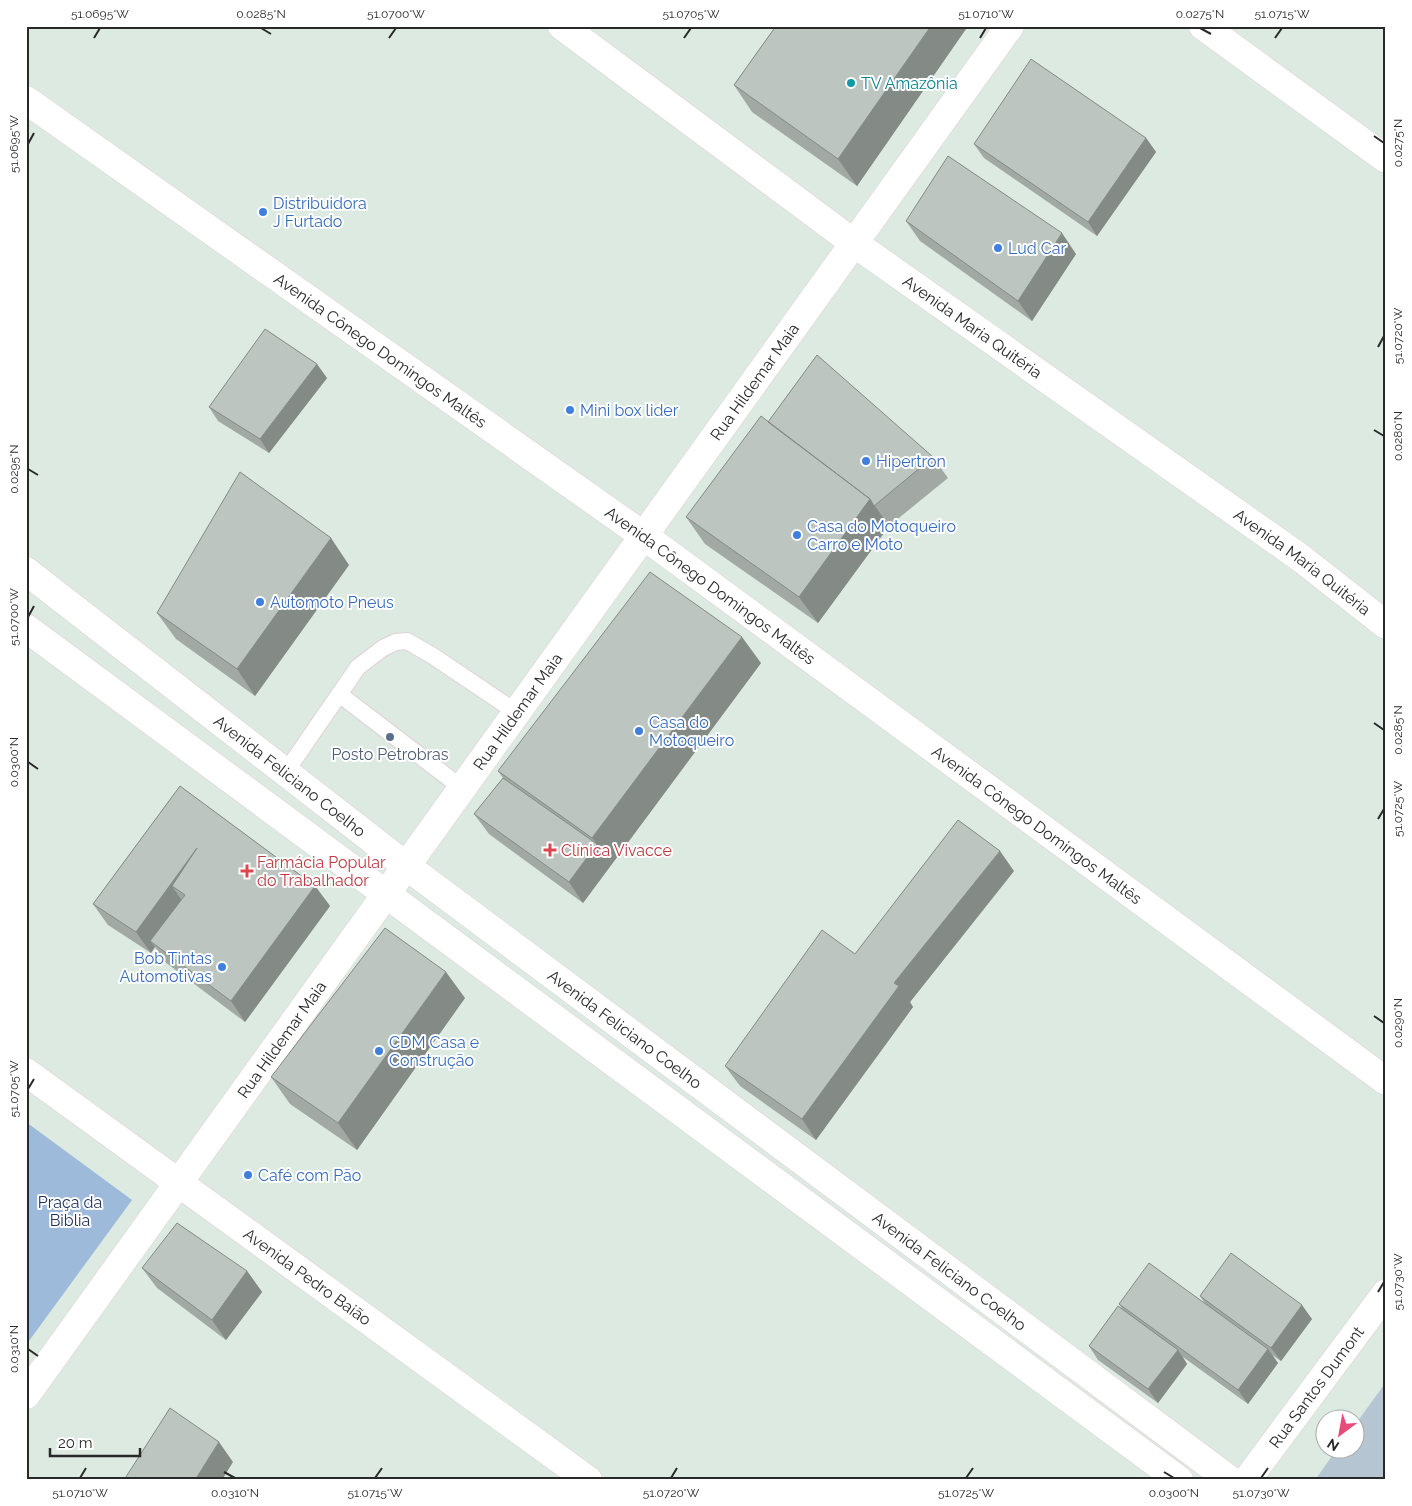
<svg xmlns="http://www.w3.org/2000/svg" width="1412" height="1506" font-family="Raleway,sans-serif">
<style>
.green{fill:#9ebadb}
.cemetery{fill:#b5c6d2}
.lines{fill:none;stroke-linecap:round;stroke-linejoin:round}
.service-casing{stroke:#e0d2d6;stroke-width:18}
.minor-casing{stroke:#e0d2d6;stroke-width:29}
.tertiary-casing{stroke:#e0d2d6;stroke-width:29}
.secondary-casing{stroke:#e0d2d6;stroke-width:29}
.service{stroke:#fff;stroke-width:16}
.minor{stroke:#fff;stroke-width:28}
.tertiary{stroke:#fff;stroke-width:28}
.secondary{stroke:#fff;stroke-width:28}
.wall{fill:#a2a9a4}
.shaded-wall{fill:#848a86}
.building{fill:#bcc5bf;stroke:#848a86}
.ticks{fill:none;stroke:#292929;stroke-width:2}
.culture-dot{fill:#0f9aa8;stroke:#fff;stroke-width:2}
.shop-dot{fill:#3f7fe0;stroke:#fff;stroke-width:2}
.service-dot{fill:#5c6f8a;stroke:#fff;stroke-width:2}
.health-dot{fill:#e0444e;stroke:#fff;stroke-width:2}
.labels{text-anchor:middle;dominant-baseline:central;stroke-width:4;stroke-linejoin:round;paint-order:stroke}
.culture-label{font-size:16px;fill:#0d838f;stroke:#fff;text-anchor:start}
.shop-label{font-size:16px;fill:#366cbe;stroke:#fff;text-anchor:start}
.street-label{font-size:16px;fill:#292929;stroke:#fff}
.service-label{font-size:16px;fill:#4e5e75;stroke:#fff}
.health-label{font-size:16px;fill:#be3a42;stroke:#fff;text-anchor:start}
.park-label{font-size:16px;fill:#21345e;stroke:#fff}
.neatline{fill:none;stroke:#292929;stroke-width:2}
.ticks-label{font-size:12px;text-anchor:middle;fill:#292929}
</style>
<rect width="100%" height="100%" fill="#dceae2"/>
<path class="green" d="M26 1122 132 1200 26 1345Z"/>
<path class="cemetery" d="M1386 1382V1480H1315L1337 1449 1354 1448 1355 1425Z"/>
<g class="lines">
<g class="service-casing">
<path id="service" d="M339 694 462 788
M285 773 358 667 383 648 396 642 407 641 433 656 516 712"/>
</g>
<g class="minor-casing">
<g id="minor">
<path id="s1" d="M562 26 854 243 1302 559 1386 625"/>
<path d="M1203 26 1386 159"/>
<path id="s2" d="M26 100 644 536 1386 1081"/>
<path id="s3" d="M26 1072 588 1480"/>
</g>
</g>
<g class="tertiary-casing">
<g id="tertiary">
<path id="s4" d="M26 571 405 865 1230 1480"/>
<path d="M26 628 1179 1480"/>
</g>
</g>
<g class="secondary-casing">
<g id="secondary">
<path id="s5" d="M26 1395 1010 26"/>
<path id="s6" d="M1247 1480 1386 1293"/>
</g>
</g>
<use href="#service" class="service"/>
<use href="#minor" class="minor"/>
<use href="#tertiary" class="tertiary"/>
<use href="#secondary" class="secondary"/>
</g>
<path class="wall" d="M776 26H968L857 186 752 112 734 85Z
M1146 138 1156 152 1097 236 984 158 974 144Z
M906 221 1076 254 1032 321 920 241Z
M327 378 269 453 218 421 209 407Z
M933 457 948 478 889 526 818 623 705 544 686 517Z
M349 565 255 696 176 639 157 613Z
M761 663 583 903 489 834 474 814 503 778 498 771Z
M180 786 315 886 330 906 245 1022 165 962 155 947 151 953 108 925 93 904Z
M1014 871 910 1002 913 1007 816 1140 740 1086 725 1066 855 954Z
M465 998 357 1150 290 1104 271 1077Z
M142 1268 247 1271 262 1292 226 1340 157 1288Z
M1200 1296 1312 1319 1281 1361 1272 1355 1278 1363 1248 1404 1183 1357 1187 1364 1158 1403 1098 1360 1089 1346 1123 1310 1119 1304 1206 1305Z"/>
<path class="shaded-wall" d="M931 26H968L857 186 838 159Z
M1146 138 1156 152 1097 236 1088 222Z
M1062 233 1076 254 1032 321 1018 301Z
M317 364 327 378 269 453 260 439Z
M870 499 889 526 818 623 799 597Z
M331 538 349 565 255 696 237 669Z
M742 637 761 663 583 903 569 882 597 844 592 838Z
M197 848 185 895 172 886 185 905 150 941 155 947 151 953 136 932Z
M1000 851 1014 871 910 1002 913 1007 816 1140 802 1119 894 983Z
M315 886 330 906 245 1022 231 1001Z
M446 972 465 998 357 1150 338 1123Z
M247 1271 262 1292 226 1340 212 1320Z
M1302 1305 1312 1319 1281 1361 1271 1348Z
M1268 1349 1278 1363 1248 1404 1238 1390Z
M1178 1350 1187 1364 1158 1403 1148 1389Z
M219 1442 233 1462 222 1480H195Z"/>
<path class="building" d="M776 26H931L838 159 734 85Z
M1031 59 1146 138 1088 222 974 144Z
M948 156 1062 233 1018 301 906 221Z
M265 329 317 364 260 439 209 407Z
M817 355 933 457 874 506 870 499 768 422Z
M761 416 870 499 799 597 686 517Z
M240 472 331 538 237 669 157 613Z
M650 572 742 637 592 838 498 771Z
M503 778 597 844 569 882 474 814Z
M180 786 315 886 231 1001 150 941 185 895 172 886 197 848 136 932 93 904Z
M958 820 1000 851 894 983 899 986 802 1119 725 1066 822 930 855 954Z
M385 928 446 972 338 1123 271 1077Z
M177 1223 247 1271 212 1320 142 1268Z
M1231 1253 1302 1305 1271 1348 1200 1296Z
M1149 1263 1268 1349 1238 1390 1119 1304Z
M1118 1306 1178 1350 1148 1389 1089 1346Z
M170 1408 219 1442 195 1480H124Z"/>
<path class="ticks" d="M261 28 271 34M1200 28 1211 34M94 38 100 28M389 38 396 28M684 38 691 28M980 38 986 28M1275 38 1282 28M1374 136 1384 143M28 144 34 133M1378 347 1384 336M1374 430 1384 436M28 469 38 475M28 617 34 606M1374 723 1384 730M28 762 38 769M1378 819 1384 809M1374 1016 1384 1023M28 1089 34 1079M1378 1292 1384 1282M28 1349 38 1356M224 1472 235 1478M1164 1472 1174 1478M80 1478 86 1468M375 1478 382 1468M671 1478 677 1468M966 1478 973 1468M1261 1478 1268 1468"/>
<circle class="culture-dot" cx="851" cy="83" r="5"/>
<g class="shop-dot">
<circle cx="263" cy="212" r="5"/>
<circle cx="998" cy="248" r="5"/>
<circle cx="570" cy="410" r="5"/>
<circle cx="866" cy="461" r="5"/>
<circle cx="797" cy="535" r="5"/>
<circle cx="260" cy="602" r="5"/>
<circle cx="639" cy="731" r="5"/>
<circle cx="222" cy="967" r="5"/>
<circle cx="379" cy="1051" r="5"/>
<circle cx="248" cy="1175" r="5"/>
</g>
<circle class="service-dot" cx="390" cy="737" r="5"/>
<g class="health-dot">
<path d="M547.5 842.5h5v5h5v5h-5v5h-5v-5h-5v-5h5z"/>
<path d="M244.5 863.5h5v5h5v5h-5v5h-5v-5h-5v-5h5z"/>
</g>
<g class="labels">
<g class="culture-label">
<text x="861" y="83">TV Amazônia</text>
</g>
<g class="shop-label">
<text x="273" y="203">Distribuidora<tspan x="273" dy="18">J Furtado</tspan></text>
<text x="1008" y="248">Lud Car</text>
<text x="580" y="410">Mini box lider</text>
<text x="876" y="461">Hipertron</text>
<text x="807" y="526">Casa do Motoqueiro<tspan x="807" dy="18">Carro e Moto</tspan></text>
<text x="270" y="602">Automoto Pneus</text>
<text x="649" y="722">Casa do<tspan x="649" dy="18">Motoqueiro</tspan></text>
<text x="212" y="958" text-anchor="end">Bob Tintas<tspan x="212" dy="18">Automotivas</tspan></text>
<text x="389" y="1042">CDM Casa e<tspan x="389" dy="18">Construção</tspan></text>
<text x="258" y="1175">Café com Pão</text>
</g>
<g class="street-label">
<text stroke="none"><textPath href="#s1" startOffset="509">Avenida Maria Quitéria</textPath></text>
<text stroke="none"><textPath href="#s2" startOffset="434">Avenida Cônego Domingos Maltês</textPath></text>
<text stroke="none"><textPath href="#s5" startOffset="1248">Rua Hildemar Maia</textPath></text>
<text stroke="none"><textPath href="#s1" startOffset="914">Avenida Maria Quitéria</textPath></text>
<text stroke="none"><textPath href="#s2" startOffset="839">Avenida Cônego Domingos Maltês</textPath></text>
<text stroke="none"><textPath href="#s5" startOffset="842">Rua Hildemar Maia</textPath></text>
<text stroke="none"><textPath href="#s4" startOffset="334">Avenida Feliciano Coelho</textPath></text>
<text stroke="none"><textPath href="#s2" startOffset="1244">Avenida Cônego Domingos Maltês</textPath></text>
<text stroke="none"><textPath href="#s4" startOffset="754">Avenida Feliciano Coelho</textPath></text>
<text stroke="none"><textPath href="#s5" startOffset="438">Rua Hildemar Maia</textPath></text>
<text stroke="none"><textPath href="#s4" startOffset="1159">Avenida Feliciano Coelho</textPath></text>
<text stroke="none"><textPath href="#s3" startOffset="348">Avenida Pedro Baião</textPath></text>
<text stroke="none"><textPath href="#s6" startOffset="116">Rua Santos Dumont</textPath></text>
</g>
<g class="service-label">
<text x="390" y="754">Posto Petrobras</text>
</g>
<g class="health-label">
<text x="561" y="850">Clínica Vivacce</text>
<text x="257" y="862">Farmácia Popular<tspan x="257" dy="18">do Trabalhador</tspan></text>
</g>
<g class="park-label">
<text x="70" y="1202">Praça da<tspan x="70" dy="18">Biblia</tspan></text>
</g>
</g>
<rect width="1412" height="1506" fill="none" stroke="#ffffff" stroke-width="55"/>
<g transform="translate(1340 1434) rotate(212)"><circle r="24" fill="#ffffff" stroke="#a9a9a9"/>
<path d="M0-4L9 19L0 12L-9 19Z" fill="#e74c7a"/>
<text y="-8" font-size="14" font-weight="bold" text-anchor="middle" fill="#292929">N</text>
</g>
<path d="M50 1448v8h90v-8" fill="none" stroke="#292929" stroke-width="2.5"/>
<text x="58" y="1448" font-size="15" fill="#292929" stroke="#ffffff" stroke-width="4" paint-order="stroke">20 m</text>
<rect x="28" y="28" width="1356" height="1450" class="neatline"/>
<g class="ticks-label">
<text x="100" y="18">51.0695°W</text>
<text x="261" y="18">0.0285°N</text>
<text x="396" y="18">51.0700°W</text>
<text x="691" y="18">51.0705°W</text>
<text x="986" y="18">51.0710°W</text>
<text x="1200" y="18">0.0275°N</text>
<text x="1282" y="18">51.0715°W</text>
<text transform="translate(1398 143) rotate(-90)" y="4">0.0275°N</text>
<text transform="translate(14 144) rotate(-90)" y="4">51.0695°W</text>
<text transform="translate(1398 336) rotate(-90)" y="4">51.0720°W</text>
<text transform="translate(1398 436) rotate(-90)" y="4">0.0280°N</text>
<text transform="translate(14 469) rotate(-90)" y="4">0.0295°N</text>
<text transform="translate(14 617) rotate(-90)" y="4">51.0700°W</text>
<text transform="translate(1398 730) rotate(-90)" y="4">0.0285°N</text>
<text transform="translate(14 762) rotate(-90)" y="4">0.0300°N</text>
<text transform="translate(1398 809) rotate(-90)" y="4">51.0725°W</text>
<text transform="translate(1398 1023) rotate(-90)" y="4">0.0290°N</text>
<text transform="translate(14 1089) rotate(-90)" y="4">51.0705°W</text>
<text transform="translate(1398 1282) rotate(-90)" y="4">51.0730°W</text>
<text transform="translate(14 1349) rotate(-90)" y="4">0.0310°N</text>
<text x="80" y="1497">51.0710°W</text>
<text x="235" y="1497">0.0310°N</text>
<text x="375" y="1497">51.0715°W</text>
<text x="671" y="1497">51.0720°W</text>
<text x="966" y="1497">51.0725°W</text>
<text x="1174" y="1497">0.0300°N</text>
<text x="1261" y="1497">51.0730°W</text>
</g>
</svg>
